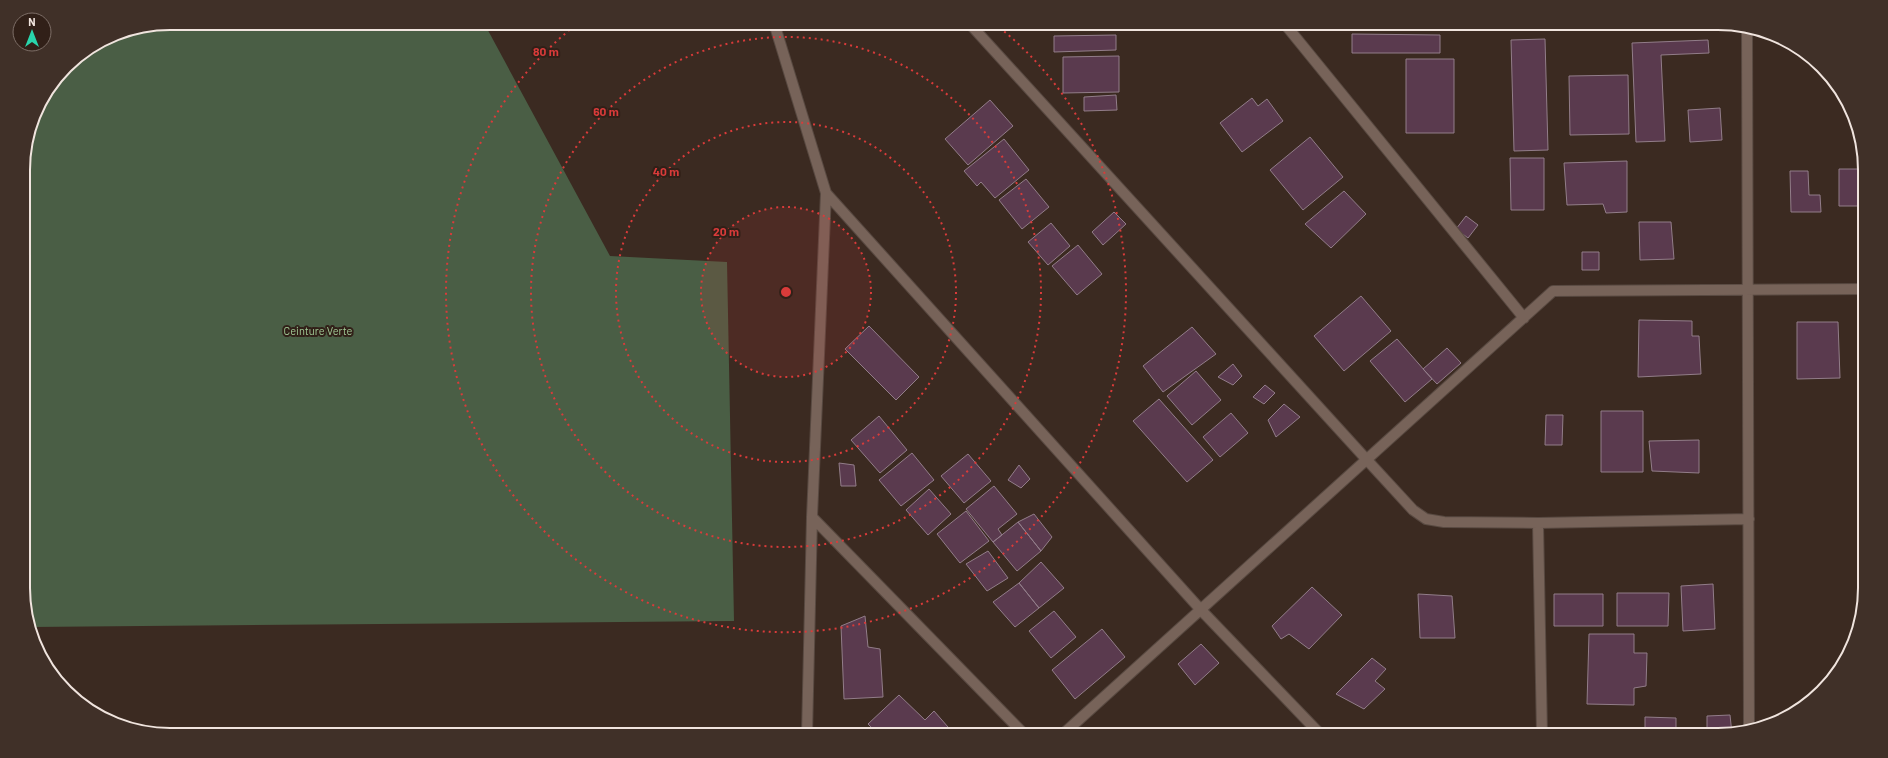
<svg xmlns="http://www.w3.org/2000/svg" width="1888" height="758" font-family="Barlow,sans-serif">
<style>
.green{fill:#4a5e45}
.building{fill:#5a3a4e;stroke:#927d89}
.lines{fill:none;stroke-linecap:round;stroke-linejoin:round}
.minor-casing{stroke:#584941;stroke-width:12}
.minor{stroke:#776359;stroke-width:10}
.ring{fill:none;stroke:#d93b3a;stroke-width:2;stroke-dasharray:2 4}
.labels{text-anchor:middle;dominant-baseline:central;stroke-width:4;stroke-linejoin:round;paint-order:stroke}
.park-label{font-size:11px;fill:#a3cd98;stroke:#312018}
.rim{fill:none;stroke:#f0e4de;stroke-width:2}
.centre{fill:#d93b3a;stroke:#312018;stroke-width:2}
.ring-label{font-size:12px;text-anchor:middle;font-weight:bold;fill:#d93b3a;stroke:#312018;stroke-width:4;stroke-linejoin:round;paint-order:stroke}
</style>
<rect width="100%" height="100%" fill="#3b2a21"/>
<path class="green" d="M170 23H484L610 256 727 262 734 621 31 627 26 617 23 160 38 105 73 60 114 34Z"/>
<path class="building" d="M1352 34 1440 35V53H1352Z
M1116 35V50L1054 52V36Z
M1545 39 1548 150 1514 151 1511 40Z
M1708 40 1709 53 1661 55 1665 141 1636 142 1632 43Z
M1119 56V92L1063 93V57Z
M1406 59H1454V133H1406Z
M1628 75 1629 134 1570 135 1569 76Z
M1116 95 1117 110 1084 111V97Z
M1252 98 1258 106 1267 99 1283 121 1242 152 1220 123Z
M990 100 1013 126 968 165 945 139Z
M1720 108 1722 140 1690 142 1688 110Z
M1310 137 1343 177 1303 210 1270 170Z
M1004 139 1029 170 995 198 981 182 977 186 964 171Z
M1510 158H1544V210H1511Z
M1627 161V212L1606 213 1603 204 1567 205 1564 163Z
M1839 169H1864V206H1839Z
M1790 171H1808L1809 195H1820L1821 212H1791Z
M1026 179 1049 207 1022 229 999 200Z
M1344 191 1366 214 1331 248 1305 224Z
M1114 212 1126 224 1103 245 1092 232Z
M1466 216 1478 225 1468 238 1456 229Z
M1639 222H1671L1674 259 1640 260Z
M1051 223 1070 246 1048 265 1028 242Z
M1078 245 1102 274 1077 295 1052 266Z
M1582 252H1599V270H1582Z
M1361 296 1391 331 1344 371 1314 336Z
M1639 320 1692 321V336H1699L1701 374 1638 377Z
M1797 322H1838L1840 378 1797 379Z
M869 326 919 377 896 400 845 349Z
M1192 327 1216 354 1163 392 1143 366Z
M1397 339 1432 379 1405 402 1370 361Z
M1447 348 1461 363 1437 384 1423 369Z
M1233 364 1242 376 1233 385 1218 377Z
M1196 371 1221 400 1192 425 1167 396Z
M1265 385 1275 393 1264 404 1253 397Z
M1159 399 1213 460 1187 482 1133 421Z
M1284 404 1300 417 1276 437 1268 420Z
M1601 411H1643V472H1601Z
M1231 413 1248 433 1220 457 1203 437Z
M1546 415H1563L1562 445H1545Z
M879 416 907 450 880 473 851 440Z
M1699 440V473L1652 471 1649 441Z
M912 453 934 480 901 506 879 480Z
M968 454 991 481 964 503 941 476Z
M839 463 854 465 856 486H841Z
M1019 465 1030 479 1021 488 1008 480Z
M994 486 1017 514 998 529 1002 535 993 542 966 509Z
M929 489 951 514 928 535 906 510Z
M966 511 989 541 960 563 937 534Z
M1034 514 1052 537 1041 551 1018 522Z
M1018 522 1041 551 1017 571 993 542Z
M988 551 1008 578 987 591 966 564Z
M1041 562 1064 588 1039 608 1019 583Z
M1019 583 1039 608 1015 627 993 602Z
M1713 584 1715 629 1683 631 1681 586Z
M1312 587 1342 615 1309 649 1289 634 1281 639 1272 626Z
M1617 593H1669L1668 626H1617Z
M1418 594 1452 596 1455 638H1420Z
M1554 594H1603V626H1554Z
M1054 611 1076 637 1051 658 1029 631Z
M865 616 868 647 880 649 883 697 844 699 841 626Z
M1102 629 1125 657 1075 699 1052 670Z
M1589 634H1634V653H1647L1646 686 1634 688V705L1587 704Z
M1201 644 1219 663 1195 685 1178 664Z
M1372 658 1386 669 1375 681 1385 689 1364 709 1336 694Z
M899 695 925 720 934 711 955 735H879L868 724Z
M1730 715 1732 734 1707 735V716Z
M1645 717 1676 718V735H1645Z"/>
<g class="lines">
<g class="minor-casing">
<path id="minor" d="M774 23 826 193 812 517 807 735
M969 23 1367 460 1413 510 1426 519 1444 522 1538 523 1749 519
M1284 23 1524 318
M1747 28 1749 730
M826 193 1201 610 1321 735
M812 517 1025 735
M1538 523 1542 735
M1062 735 1553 291 1864 289"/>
</g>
<use href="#minor" class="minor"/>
</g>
<circle cx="786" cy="292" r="85" fill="#d93b3a" fill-opacity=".12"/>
<g class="ring">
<circle cx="786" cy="292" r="85"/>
<circle cx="786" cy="292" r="170"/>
<circle cx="786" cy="292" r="255"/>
<path d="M995 24A340 340 0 1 1 577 24"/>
</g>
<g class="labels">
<g class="park-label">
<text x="318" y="330">Ceinture Verte</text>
</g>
</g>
<path d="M0 0H1888V758H0ZM170 30H1718A140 140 0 0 1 1858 170V588A140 140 0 0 1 1718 728H170A140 140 0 0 1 30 588V170A140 140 0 0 1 170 30Z" fill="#403028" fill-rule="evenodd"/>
<path class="rim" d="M170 30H1718A140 140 0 0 1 1858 170V588A140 140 0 0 1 1718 728H170A140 140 0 0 1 30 588V170A140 140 0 0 1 170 30Z"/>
<circle cx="786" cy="292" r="6" class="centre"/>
<g class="ring-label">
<text x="546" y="56">80 m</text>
<text x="606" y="116">60 m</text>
<text x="666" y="176">40 m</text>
<text x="726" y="236">20 m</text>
</g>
<g transform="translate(32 32)"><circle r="19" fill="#312018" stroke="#7d6e67"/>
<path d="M0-3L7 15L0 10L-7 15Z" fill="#29d5ac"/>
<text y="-6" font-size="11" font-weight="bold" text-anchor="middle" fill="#f0e4de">N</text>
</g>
</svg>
